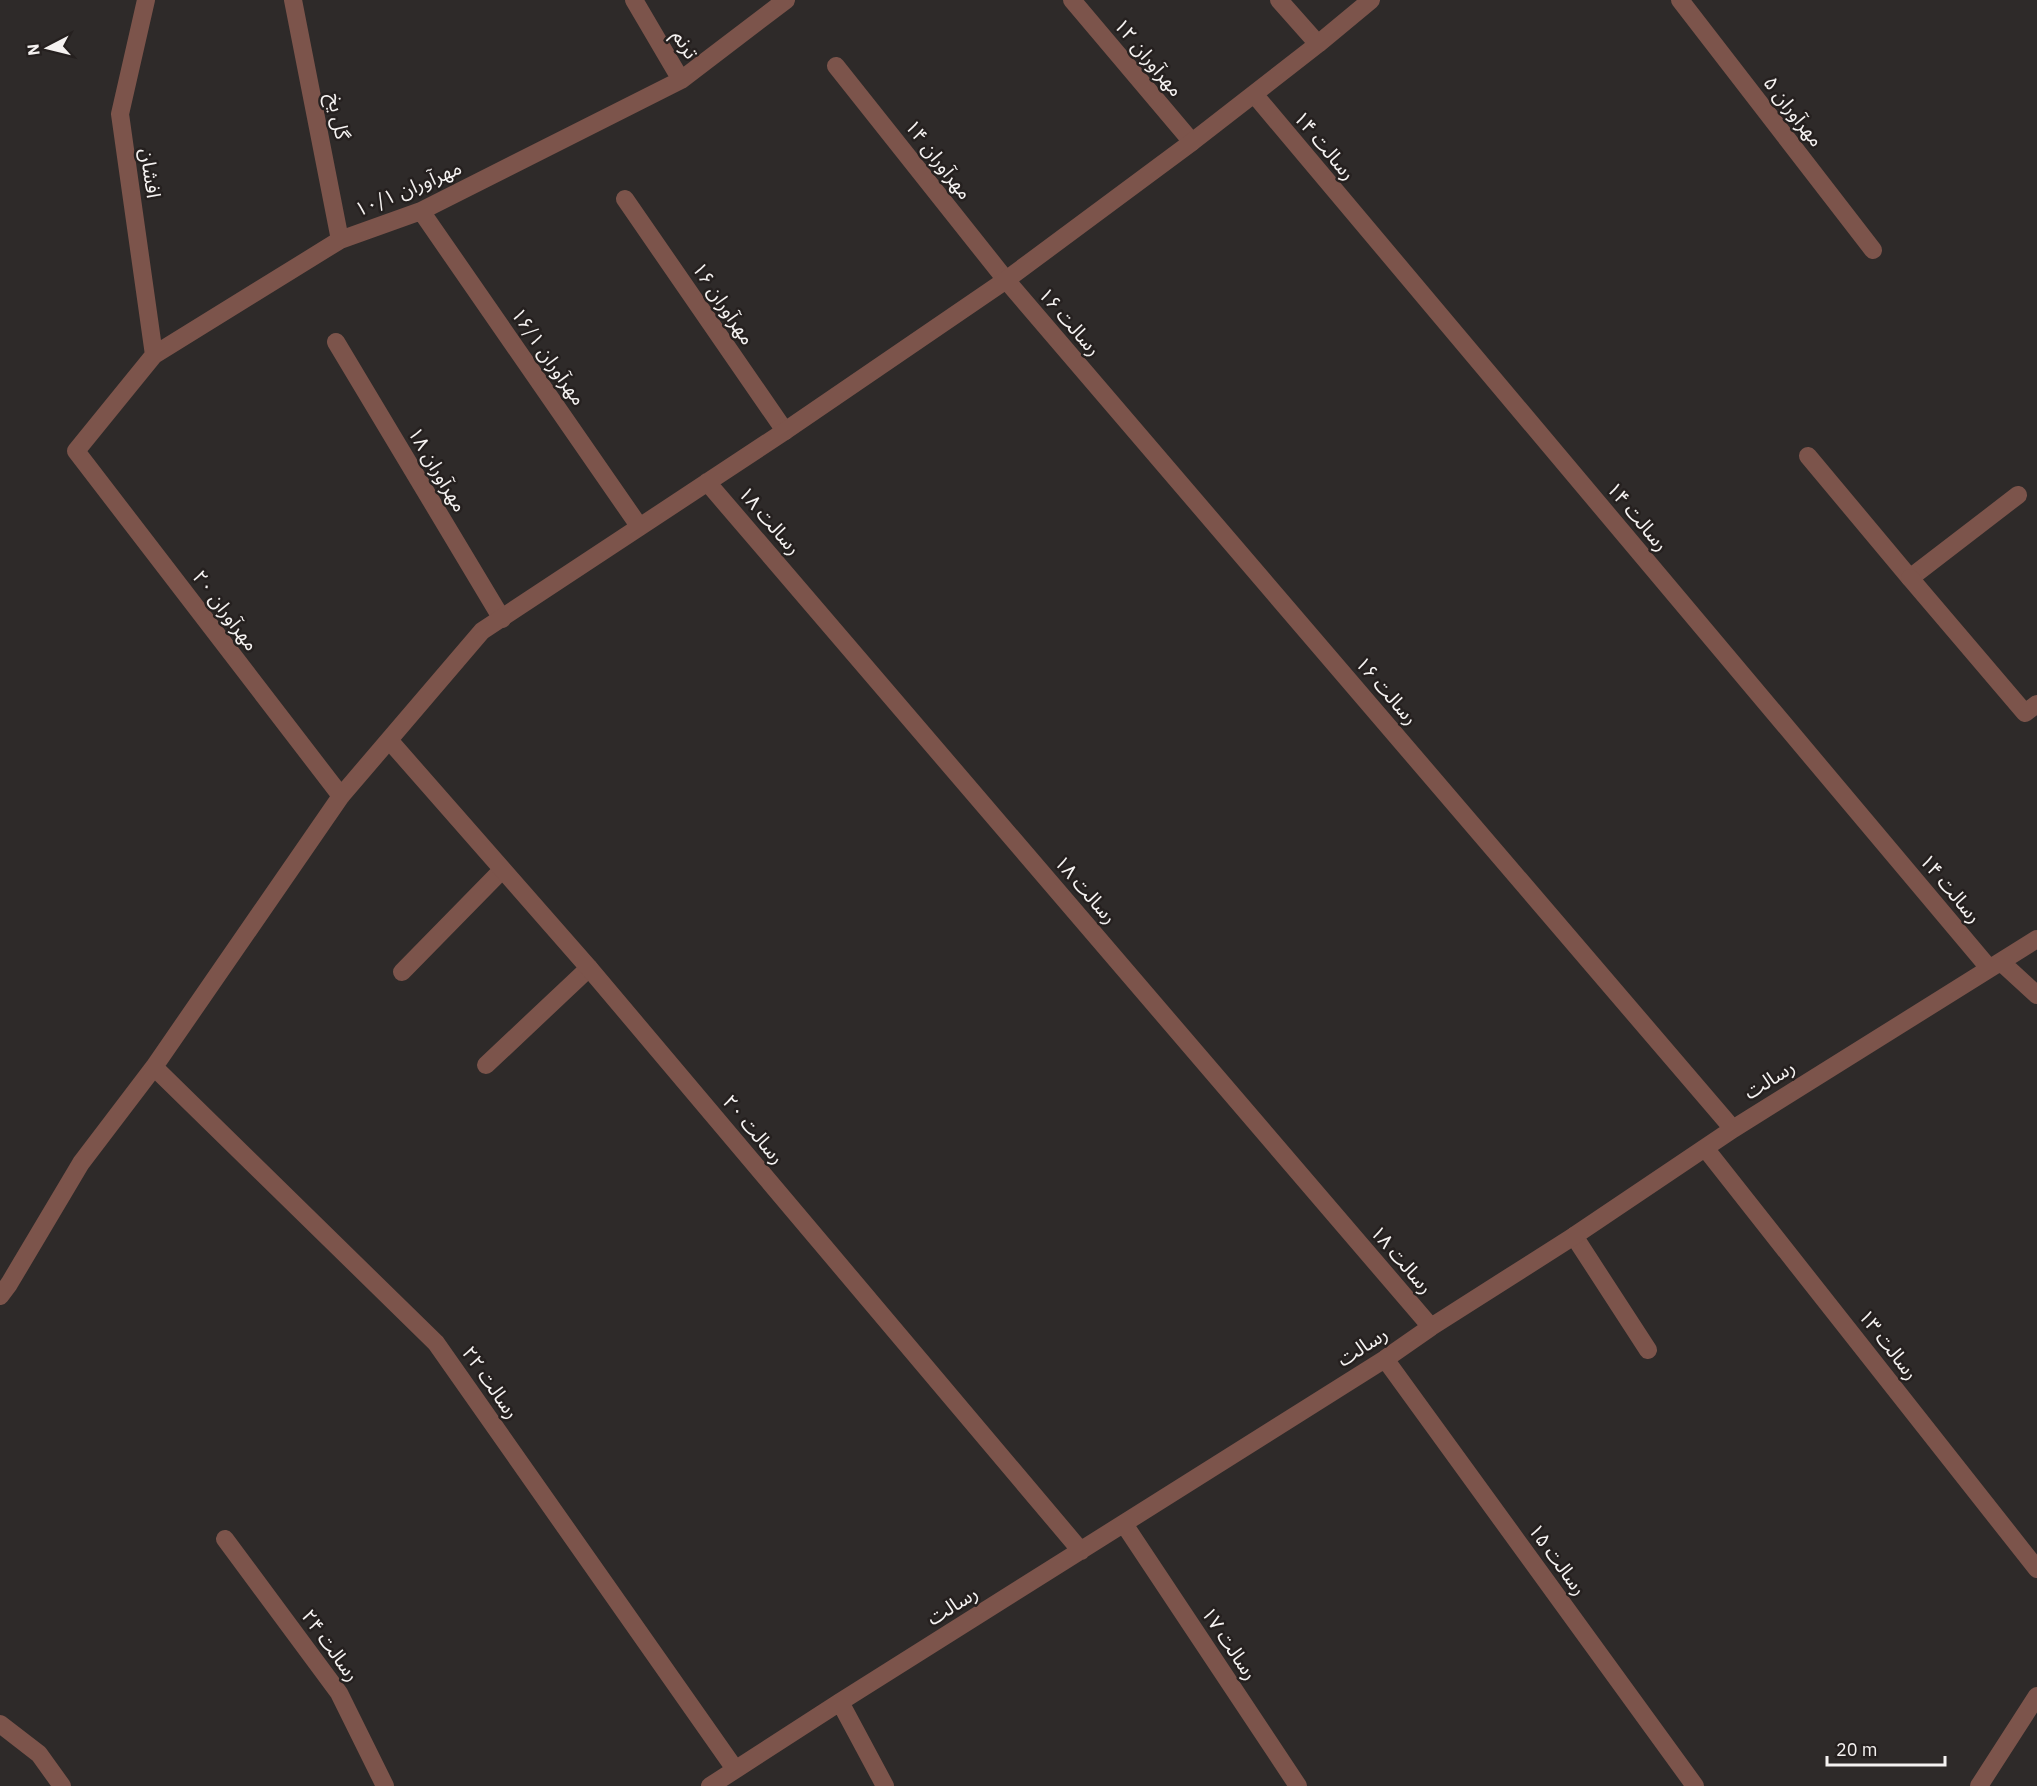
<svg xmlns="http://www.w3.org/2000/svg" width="2037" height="1786" font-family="'IBM Plex Sans','Noto Sans Arabic',sans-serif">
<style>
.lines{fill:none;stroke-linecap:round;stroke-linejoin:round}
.service{stroke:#7c544b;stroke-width:18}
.minor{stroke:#7c544b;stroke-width:18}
.labels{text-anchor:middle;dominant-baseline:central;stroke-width:5;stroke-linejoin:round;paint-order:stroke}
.street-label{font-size:20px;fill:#f5f2f1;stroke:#25201f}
</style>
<rect width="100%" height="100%" fill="#2e2a29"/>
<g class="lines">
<path class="service" d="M1072 0 1192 142
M1680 0 1873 250
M836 66 1006 280
M625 199 785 431
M336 342 502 619
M1808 456 1910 578 2018 495
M402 972 502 870
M486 1065 589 968
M1574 1236 1648 1350
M225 1539 339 1693 385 1786
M0 1724 39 1754 62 1786"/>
<path class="minor" d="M146 0 120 114 154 355
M293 0 340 240
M634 0 681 80
M1279 0 1318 44
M1254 94 1989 968
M421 211 639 526
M1006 280 1733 1129
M707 482 1431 1327
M1910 578 2025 713 2037 704
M389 740 589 968 1081 1551
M341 796 76 451 154 355 340 240 421 211 681 80 786 0
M2001 962 2037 995
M154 1067 436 1343 735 1769
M1705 1148 2037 1569
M0 1296 9 1284 81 1163 154 1067 341 796 482 631 785 431 1006 280 1192 142 1318 44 1371 0
M1385 1359 1695 1786
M1124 1524 1298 1786
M840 1702 885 1786
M710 1786 840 1702 1385 1359 1431 1327 1574 1236 1733 1129 2037 939
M1979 1786 2037 1696"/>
</g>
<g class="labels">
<g class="street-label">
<text transform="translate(686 44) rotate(59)">ترنم</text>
<text transform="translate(1149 57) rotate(50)">مهرآوران ۱۲</text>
<text transform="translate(1794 111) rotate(52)">مهرآوران ۵</text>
<text transform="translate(339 116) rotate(79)">گل یخ</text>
<text transform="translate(1325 145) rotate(50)">رسالت ۱۴</text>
<text transform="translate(939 159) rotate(52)">۱۴ مهرآوران</text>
<text transform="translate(151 173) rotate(82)">افشان</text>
<text transform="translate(408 188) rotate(-23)">مهرآوران ۱۰/۱</text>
<text transform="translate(724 303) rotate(56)">مهرآوران ۱۶</text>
<text transform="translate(1070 321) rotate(49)">رسالت ۱۶</text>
<text transform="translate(549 356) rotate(55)">مهرآوران ۱۶/۱</text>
<text transform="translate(438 469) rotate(59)">مهرآوران ۱۸</text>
<text transform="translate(1638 516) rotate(50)">رسالت ۱۴</text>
<text transform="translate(770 520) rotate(49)">رسالت ۱۸</text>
<text transform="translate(226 610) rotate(53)">مهرآوران ۲۰</text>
<text transform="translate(1387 690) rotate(49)">رسالت ۱۶</text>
<text transform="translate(1951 888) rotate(50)">رسالت ۱۴</text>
<text transform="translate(1086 889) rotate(49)">رسالت ۱۸</text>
<text transform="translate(1769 1079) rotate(-32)">رسالت</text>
<text transform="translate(754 1129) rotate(50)">رسالت ۲۰</text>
<text transform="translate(1402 1259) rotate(49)">رسالت ۱۸</text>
<text transform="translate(1889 1344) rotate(52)">رسالت ۱۳</text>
<text transform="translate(1362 1346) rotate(-33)">رسالت</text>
<text transform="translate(491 1382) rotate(55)">رسالت ۲۲</text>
<text transform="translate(1558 1559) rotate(54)">رسالت ۱۵</text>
<text transform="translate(952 1605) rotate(-32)">رسالت</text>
<text transform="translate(1230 1643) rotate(56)">رسالت ۱۷</text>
<text transform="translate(331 1645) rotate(54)">رسالت ۲۴</text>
</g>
</g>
<g transform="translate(48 48) rotate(263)" stroke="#25201f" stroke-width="4.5" paint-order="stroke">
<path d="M0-4.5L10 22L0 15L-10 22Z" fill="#f5f2f1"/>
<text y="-9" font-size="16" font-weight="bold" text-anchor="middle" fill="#f5f2f1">N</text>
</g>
<path d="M1827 1756v9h118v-9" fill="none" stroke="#f5f2f1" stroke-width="3"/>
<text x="1836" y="1756" font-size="18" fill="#f5f2f1" stroke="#25201f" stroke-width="4.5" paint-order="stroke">20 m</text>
</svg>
